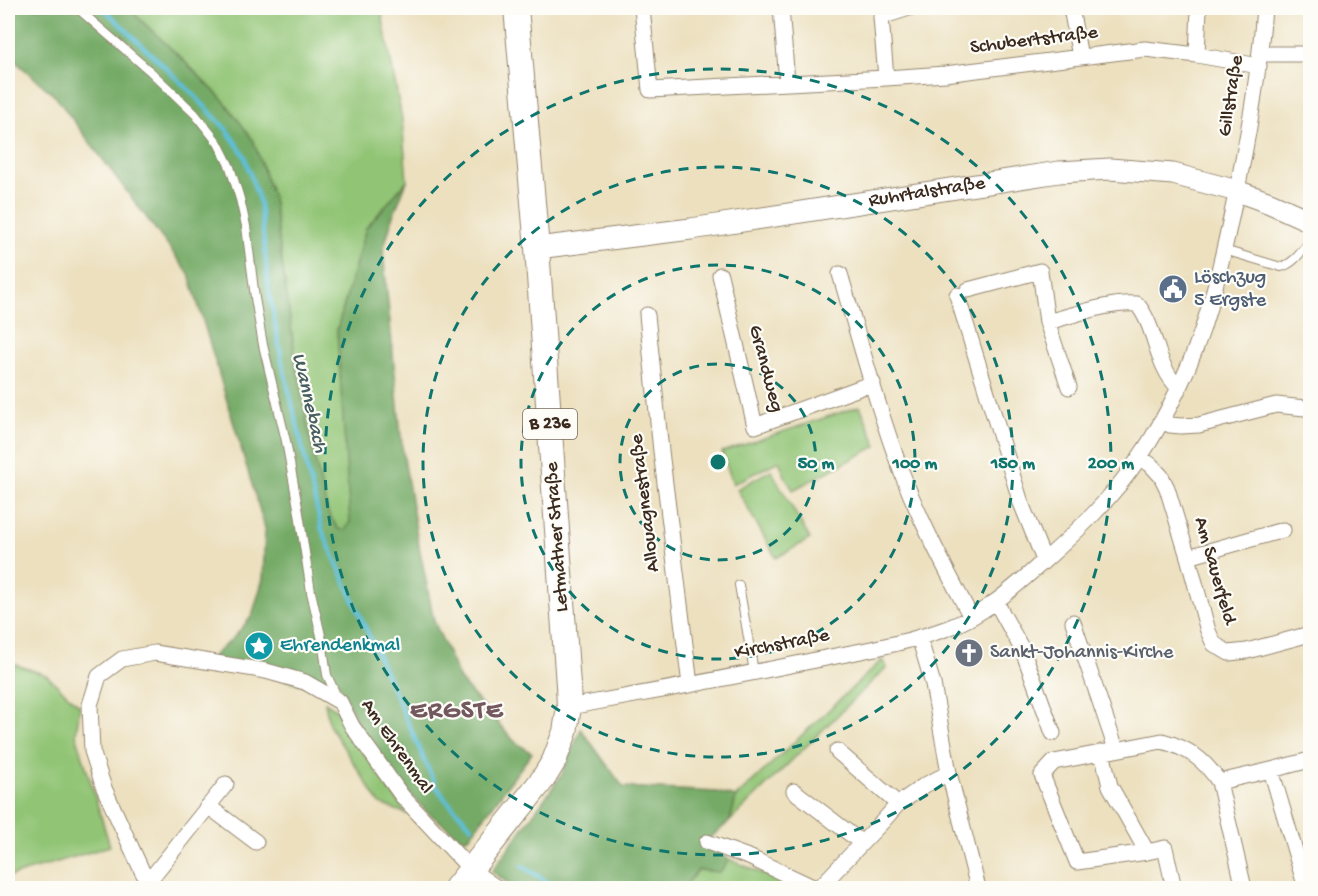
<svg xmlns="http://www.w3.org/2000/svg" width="1318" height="896" font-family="'Gochi Hand',sans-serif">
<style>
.green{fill:#91c475;stroke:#66774a;stroke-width:1.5}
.forest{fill:#74aa66;stroke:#586a42;stroke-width:1.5}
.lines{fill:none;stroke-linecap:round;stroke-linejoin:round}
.stream{stroke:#5dc0db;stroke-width:4}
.service-casing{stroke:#94856e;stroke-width:10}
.minor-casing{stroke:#94856e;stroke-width:17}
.secondary-casing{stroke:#94856e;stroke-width:23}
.primary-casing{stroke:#94856e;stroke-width:26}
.service{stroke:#fff;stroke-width:8}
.minor{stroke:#fff;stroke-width:15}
.secondary{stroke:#fff;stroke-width:21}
.primary{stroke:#fff;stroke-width:24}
.ring{fill:none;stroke:#0f766e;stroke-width:3;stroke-dasharray:10 8}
.labels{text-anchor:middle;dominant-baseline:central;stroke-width:4.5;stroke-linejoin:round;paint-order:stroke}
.shield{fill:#fdfcf7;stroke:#75695f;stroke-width:1.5}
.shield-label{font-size:18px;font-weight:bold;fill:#3b2a1e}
.street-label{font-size:20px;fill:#3b2a1e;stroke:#fdfcf7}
.service-label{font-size:20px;fill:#4e5e75;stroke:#fdfcf7;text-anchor:start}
.culture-label{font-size:20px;fill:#0d838f;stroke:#fdfcf7;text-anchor:start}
.worship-label{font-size:20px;fill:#5b616d;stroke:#fdfcf7;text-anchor:start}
.water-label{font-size:21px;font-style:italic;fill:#475e60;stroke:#fdfcf7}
.district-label{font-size:26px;font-weight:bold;letter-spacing:1.5px;fill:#735860;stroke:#fdfcf7}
.centre{fill:#0f766e;stroke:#fdfcf7;stroke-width:3}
.ring-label{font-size:18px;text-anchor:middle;font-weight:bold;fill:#0f766e;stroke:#fdfcf7;stroke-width:4.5;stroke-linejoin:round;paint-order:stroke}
</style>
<rect width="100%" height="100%" fill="#fdfcf7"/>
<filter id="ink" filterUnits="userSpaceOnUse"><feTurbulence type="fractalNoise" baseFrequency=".0167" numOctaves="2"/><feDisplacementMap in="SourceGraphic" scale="12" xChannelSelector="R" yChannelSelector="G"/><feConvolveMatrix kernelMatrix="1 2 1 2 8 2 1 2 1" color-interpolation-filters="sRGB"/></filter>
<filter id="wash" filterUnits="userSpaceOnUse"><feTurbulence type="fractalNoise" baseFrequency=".008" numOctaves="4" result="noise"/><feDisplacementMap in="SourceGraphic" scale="24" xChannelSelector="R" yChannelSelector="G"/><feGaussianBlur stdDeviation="1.35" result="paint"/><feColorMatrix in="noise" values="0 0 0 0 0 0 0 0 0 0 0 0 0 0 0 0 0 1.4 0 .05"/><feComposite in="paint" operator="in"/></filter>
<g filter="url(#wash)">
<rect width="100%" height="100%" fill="#ece0bf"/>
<path class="green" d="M128 8H383L382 15 402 119 407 181 366 228 337 330 349 490 350 522 345 530 338 529 328 513 311 444 296 362 273 198 253 140 224 101 180 57Z
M860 406 877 446 793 490 785 476 779 461 733 484 722 452Z
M771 470 810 539 776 558 737 489Z
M882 660 887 667 730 821 736 797Z
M8 664H14L46 675 80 706 76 734 110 846 8 877Z
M325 702 336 709 360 747 407 814 380 804 329 725Z
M729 859 795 888H683L698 870 720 872Z"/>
<path class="forest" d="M8 8H128L180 57 224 101 253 140 273 198 296 362 311 444 328 513 338 529 345 530 350 522 337 330 366 228 407 181 393 216 383 251 402 446 417 536 434 621 460 680 515 742 532 753 469 837 463 839 427 812 398 781 359 726 336 678 304 685 211 658 235 636 252 616 263 579 265 528 189 274 55 96 8 55Z
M581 729 623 787 717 792 736 797 730 821 703 844 729 859 720 872 698 870 683 888H514L492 871 561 776Z"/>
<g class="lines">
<path class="stream" d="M103 8 190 91 226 129 244 155 260 204 269 291 282 361 322 530 436 786 446 800 472 827
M522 866 557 888"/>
</g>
</g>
<g filter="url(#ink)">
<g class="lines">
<g class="service-casing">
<path id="service" d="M77 8 151 72 195 114 218 143 230 167 240 199 246 226 255 298 263 345 286 441 299 513 311 592 322 640 327 675 338 699
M1224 250 1281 267C1292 264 1299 255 1306 246
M739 585 754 672"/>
</g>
<g class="minor-casing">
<path id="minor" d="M642 8 650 90 886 78 945 74 1145 49 1197 55 1259 66
M781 8 787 82
M1071 8 1080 57
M1261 54H1310
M1197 55 1199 8
M886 78 881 17 909 8
M840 274C860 341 878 410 903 476 922 525 947 571 971 617
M720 275 755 426 873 383
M968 290 1040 271 1047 322C1075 315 1108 302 1137 304 1157 328 1155 365 1178 387
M957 295 1021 503 1044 560
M647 315 661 451 690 685
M1047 322 1069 387
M1161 421 1170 425 1181 426 1199 425 1276 405 1305 408
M1140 457 1151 465 1161 476 1167 488 1188 557 1208 631 1214 644 1229 653 1247 651 1310 634
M1188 557 1283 530
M996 602 1023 651 1053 733
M1073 622 1116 749
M919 637 933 684 949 773 978 888
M569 707C648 693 727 678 806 662 853 652 902 645 948 628 986 614 1014 587 1044 561 1079 530 1113 497 1139 458 1168 416 1194 360 1208 311 1218 279 1225 246 1232 213 1247 145 1259 77 1264 8
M837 751 898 804
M1102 752 1110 786 1147 852
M1271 770 1306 888
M1219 782 1271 770 1310 760
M794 791 862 843
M208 806 256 842
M707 842 751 858 815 888 820 887 883 821 898 804 925 785 949 773
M148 882 226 784
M152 888 142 871 104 788 92 751 90 705 99 676 122 659 155 653 266 671 305 682 340 702 352 726 402 796 471 870 497 888
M1174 888 1165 848 1147 852 1077 862 1042 775 1054 762 1162 741C1188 748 1205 760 1219 782L1244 888"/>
</g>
<g class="secondary-casing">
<g id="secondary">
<path id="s1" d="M537 248 691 229 1059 172 1110 169 1173 174 1237 191 1270 203 1310 221"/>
</g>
</g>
<g class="primary-casing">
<path id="primary" d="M456 888 543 779 554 761 565 732 569 707 568 685 537 248 516 8"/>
</g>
<use href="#service" class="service"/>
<use href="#minor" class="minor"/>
<use href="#secondary" class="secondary"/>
<use href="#primary" class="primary"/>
</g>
</g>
<g class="ring">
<circle cx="718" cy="462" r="98"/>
<circle cx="718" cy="462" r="197"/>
<circle cx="718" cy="462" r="295"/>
<circle cx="718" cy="462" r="393"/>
</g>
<defs>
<g id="civic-disc" transform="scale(1.5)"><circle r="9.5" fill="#5c6f8a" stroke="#fdfcf7"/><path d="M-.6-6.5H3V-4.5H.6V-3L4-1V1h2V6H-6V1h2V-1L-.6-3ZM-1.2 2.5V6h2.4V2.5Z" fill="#fff"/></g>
<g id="sight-disc" transform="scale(1.5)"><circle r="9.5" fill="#0f9aa8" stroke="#fdfcf7"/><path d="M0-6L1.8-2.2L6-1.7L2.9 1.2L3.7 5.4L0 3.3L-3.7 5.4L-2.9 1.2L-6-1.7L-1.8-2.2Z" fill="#fff"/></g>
<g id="church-disc" transform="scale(1.5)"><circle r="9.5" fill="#6b7280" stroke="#fdfcf7"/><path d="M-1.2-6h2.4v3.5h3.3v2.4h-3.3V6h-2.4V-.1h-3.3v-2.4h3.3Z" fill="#fff"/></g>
</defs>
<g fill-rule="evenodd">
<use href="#civic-disc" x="1173" y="289"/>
<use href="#sight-disc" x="259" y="646"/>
<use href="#church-disc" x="969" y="653"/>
</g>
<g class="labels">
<rect class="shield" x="523" y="409" width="54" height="30" rx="4.5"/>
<g class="shield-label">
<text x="550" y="424">B 236</text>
</g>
<g class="street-label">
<text transform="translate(1034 41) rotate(-7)">Schubertstraße</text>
<text transform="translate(1232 96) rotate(-81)">Gillstraße</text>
<text stroke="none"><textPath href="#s1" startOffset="394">Ruhrtalstraße</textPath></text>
<text transform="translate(765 369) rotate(75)">Grandweg</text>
<text transform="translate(646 503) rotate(-97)">Allouagnestraße</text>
<text transform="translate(558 537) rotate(-94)">Letmather Straße</text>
<text transform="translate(1214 571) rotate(74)">Am Sauerfeld</text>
<text transform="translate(782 645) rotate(-11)">Kirchstraße</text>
<text transform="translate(396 747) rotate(55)">Am Ehrenmal</text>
</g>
<g class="service-label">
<text x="1194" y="278">Löschzug<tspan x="1194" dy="23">5 Ergste</tspan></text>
</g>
<g class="culture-label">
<text x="280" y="646">Ehrendenkmal</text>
</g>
<g class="worship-label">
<text x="990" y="653">Sankt-Johannis-Kirche</text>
</g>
<g class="water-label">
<text transform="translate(308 403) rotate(77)">Wannebach</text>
</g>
<g class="district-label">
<text x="457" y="712">ERGSTE</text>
</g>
</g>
<circle cx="718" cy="462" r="9" class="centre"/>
<g class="ring-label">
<text x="816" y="468">50 m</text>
<text x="915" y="468">100 m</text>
<text x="1013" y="468">150 m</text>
<text x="1111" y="468">200 m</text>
</g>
<rect width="1318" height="896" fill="none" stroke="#fdfcf7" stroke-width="30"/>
</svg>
